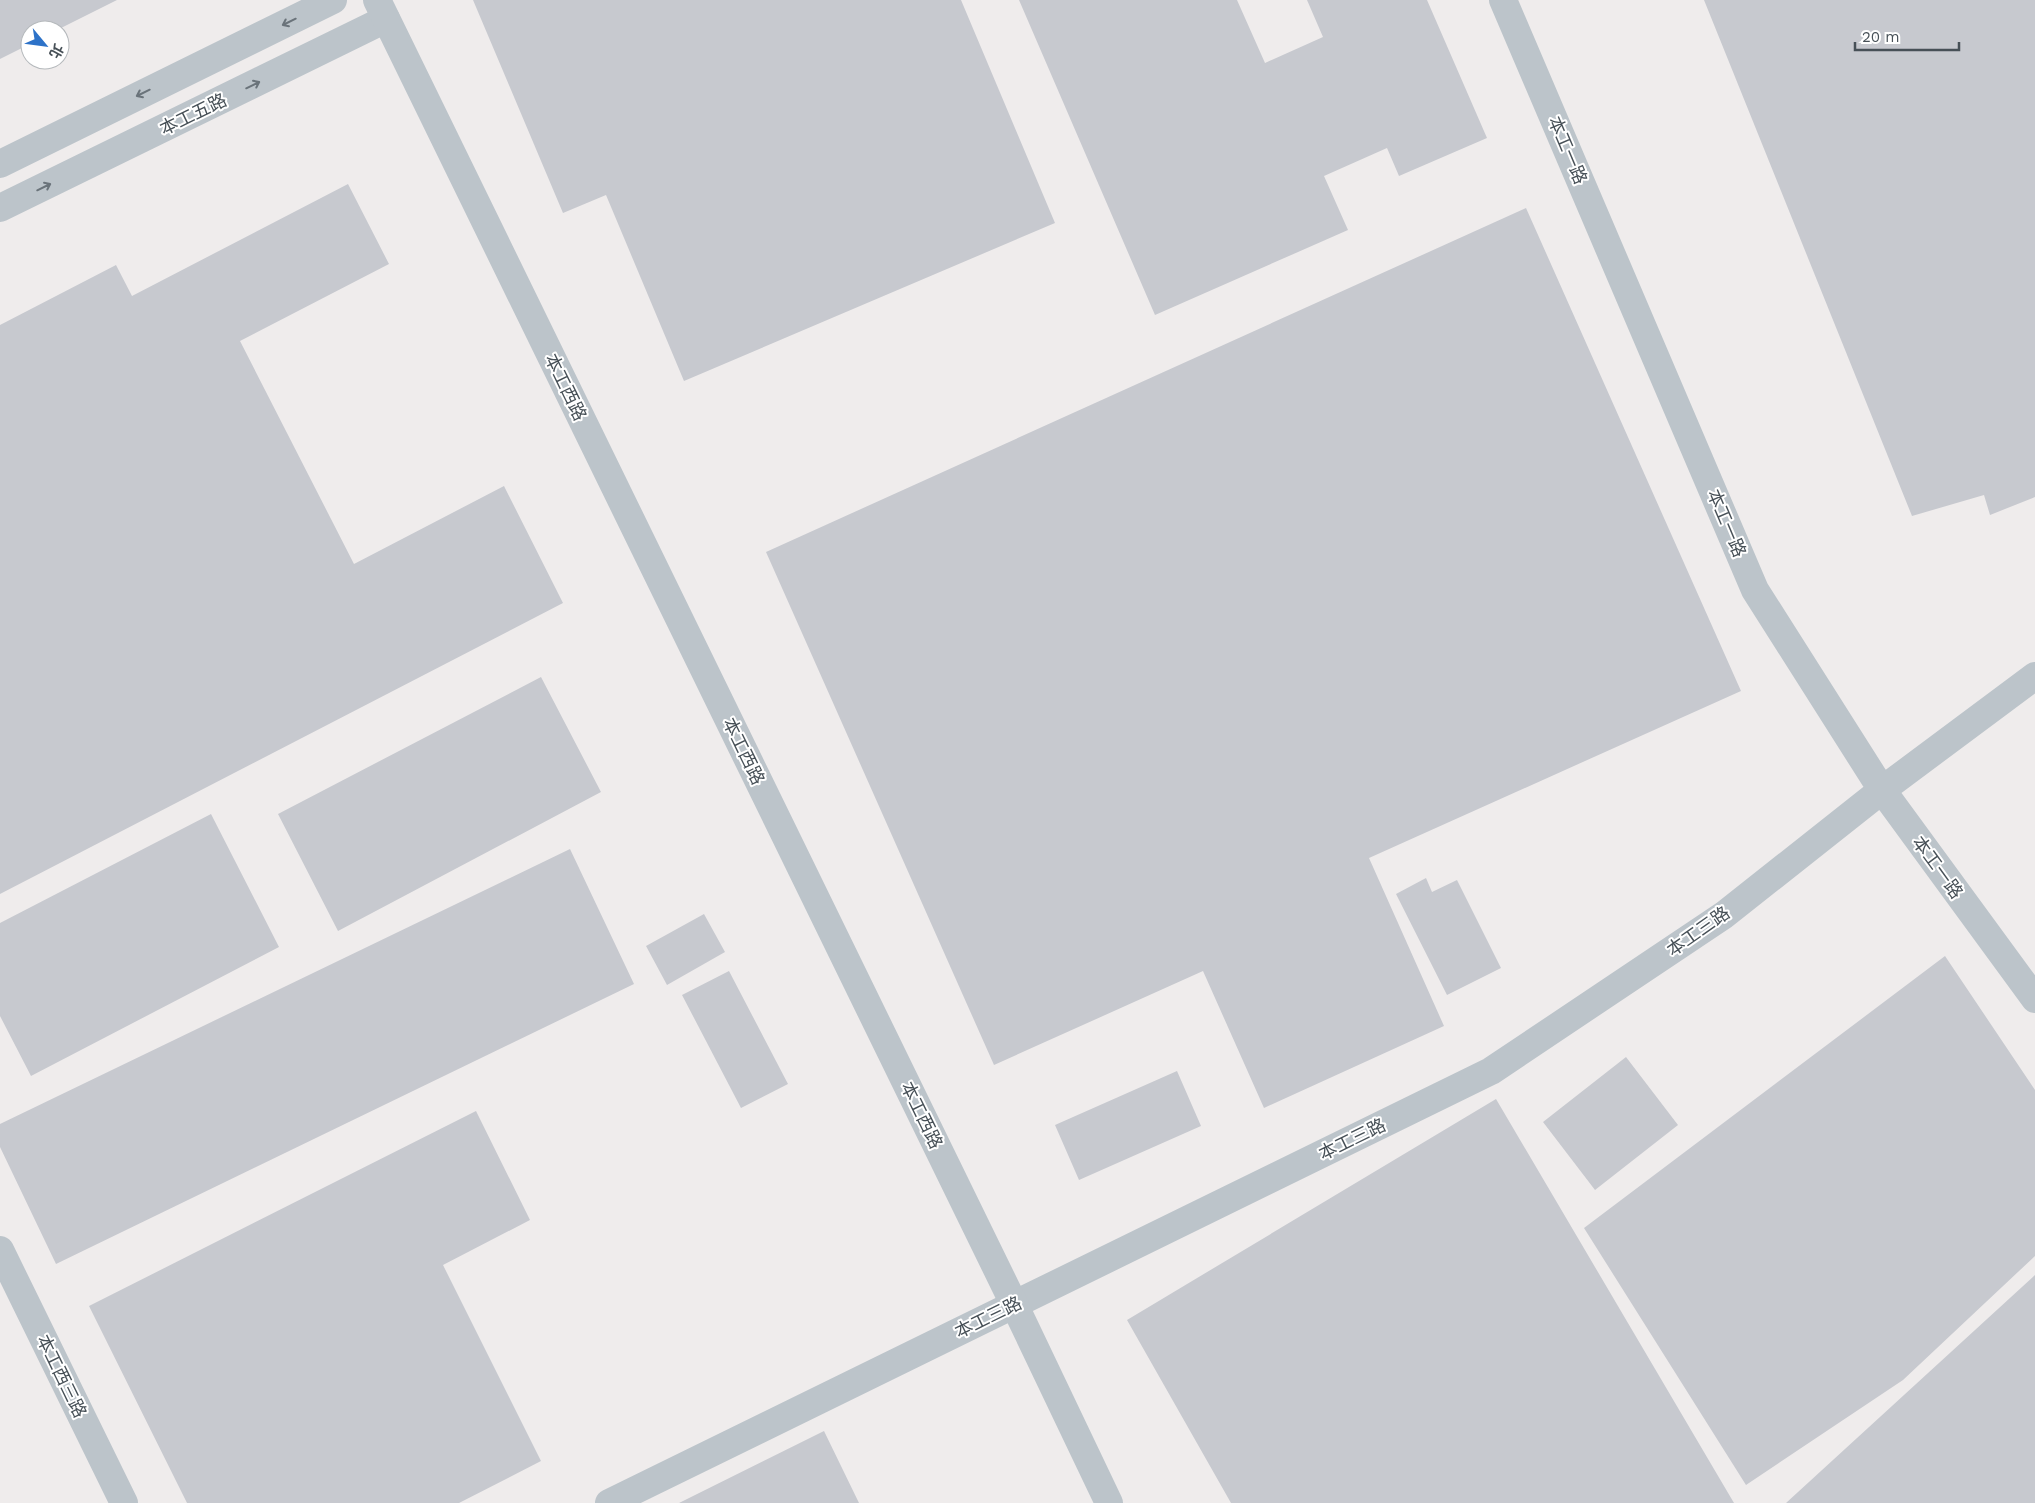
<svg xmlns="http://www.w3.org/2000/svg" width="2035" height="1503" font-family="'Work Sans','Noto Sans TC',sans-serif">
<style>
.building{fill:#c7c9cf}
.lines{fill:none;stroke-linecap:round;stroke-linejoin:round}
.minor{stroke:#bcc4ca;stroke-width:28}
.tertiary{stroke:#bcc4ca;stroke-width:28}
.oneway{stroke:#6a737a}
.labels{text-anchor:middle;dominant-baseline:central;stroke-width:4;stroke-linejoin:round;paint-order:stroke}
.street-label{font-size:18px;fill:#475057;stroke:#fff}
</style>
<rect width="100%" height="100%" fill="#efecec"/>
<path class="building" d="M0 0H117L57 30H30V44L0 59Z
M473 0H961L1055 223 684 381 606 195 563 213Z
M1019 0H1237L1265 63 1323 37 1307 0H1427L1487 138 1399 176 1387 148 1324 176 1348 230 1155 315Z
M1704 0H2035V497L1990 515 1984 495 1912 516Z
M348 184 389 264 240 341 354 564 504 486 563 603 0 894V325L116 265 132 296Z
M1526 208 1741 691 1369 858 1444 1026 1264 1108 1203 971 994 1065 766 552Z
M541 677 601 792 338 931 278 814Z
M211 814 279 947 31 1076 0 1016V923Z
M570 849 634 984 56 1264 0 1147V1124Z
M1426 878 1432 892 1457 880 1501 968 1447 995 1396 894Z
M704 914 725 952 667 985 646 946Z
M1945 956 2035 1090V1256L1903 1380 1746 1485 1584 1228Z
M729 971 788 1084 741 1108 682 995Z
M1626 1057 1678 1125 1595 1190 1543 1122Z
M1177 1071 1201 1126 1079 1180 1055 1125Z
M1496 1099 1734 1503H1231L1127 1320Z
M476 1111 530 1220 443 1265 541 1461 459 1503H187L89 1306Z
M2035 1275V1503H1786Z
M824 1431 859 1503H679Z"/>
<g class="lines">
<path class="minor" d="M1503 0 1755 590 1882 790 2035 999
M0 164 333 0
M0 208 386 19
M0 1250 124 1503
M609 1503 1491 1071 1724 915 1882 790 2035 676"/>
<path class="tertiary" d="M377 0 1014 1304 1109 1503"/>
</g>
<defs><path id="oneway-shaft" d="M-6 0H5M1.5-3L5.5 0L1.5 3" fill="none" stroke-width="1.6" stroke-linecap="round" stroke-linejoin="round" transform="scale(1.25)"/></defs>
<g class="oneway">
<use href="#oneway-shaft" transform="translate(289 22) rotate(154)"/>
<use href="#oneway-shaft" transform="translate(253 85) rotate(-26)"/>
<use href="#oneway-shaft" transform="translate(143 93) rotate(154)"/>
<use href="#oneway-shaft" transform="translate(44 187) rotate(-26)"/>
</g>
<g class="labels">
<g class="street-label">
<text transform="translate(193 114) rotate(-26)">本工五路</text>
<text transform="translate(1568 150) rotate(67)">本工一路</text>
<text transform="translate(566 387) rotate(64)">本工西路</text>
<text transform="translate(1727 523) rotate(67)">本工一路</text>
<text transform="translate(744 751) rotate(64)">本工西路</text>
<text transform="translate(1938 867) rotate(54)">本工一路</text>
<text transform="translate(1698 931) rotate(-35)">本工三路</text>
<text transform="translate(922 1115) rotate(64)">本工西路</text>
<text transform="translate(1352 1139) rotate(-26)">本工三路</text>
<text transform="translate(988 1317) rotate(-26)">本工三路</text>
<text transform="translate(62 1376) rotate(64)">本工西三路</text>
</g>
</g>
<g transform="translate(45 45) rotate(119)"><circle r="24" fill="#ffffff" stroke="#b5b9bc"/>
<path d="M0-4L9 19L0 12L-9 19Z" fill="#2d72c8"/>
<text y="-8" font-size="14" font-weight="bold" text-anchor="middle" fill="#475057">北</text>
</g>
<path d="M1855 42v8h104v-8" fill="none" stroke="#475057" stroke-width="2.5"/>
<text x="1862" y="42" font-size="15" fill="#475057" stroke="#ffffff" stroke-width="4" paint-order="stroke">20 m</text>
</svg>
